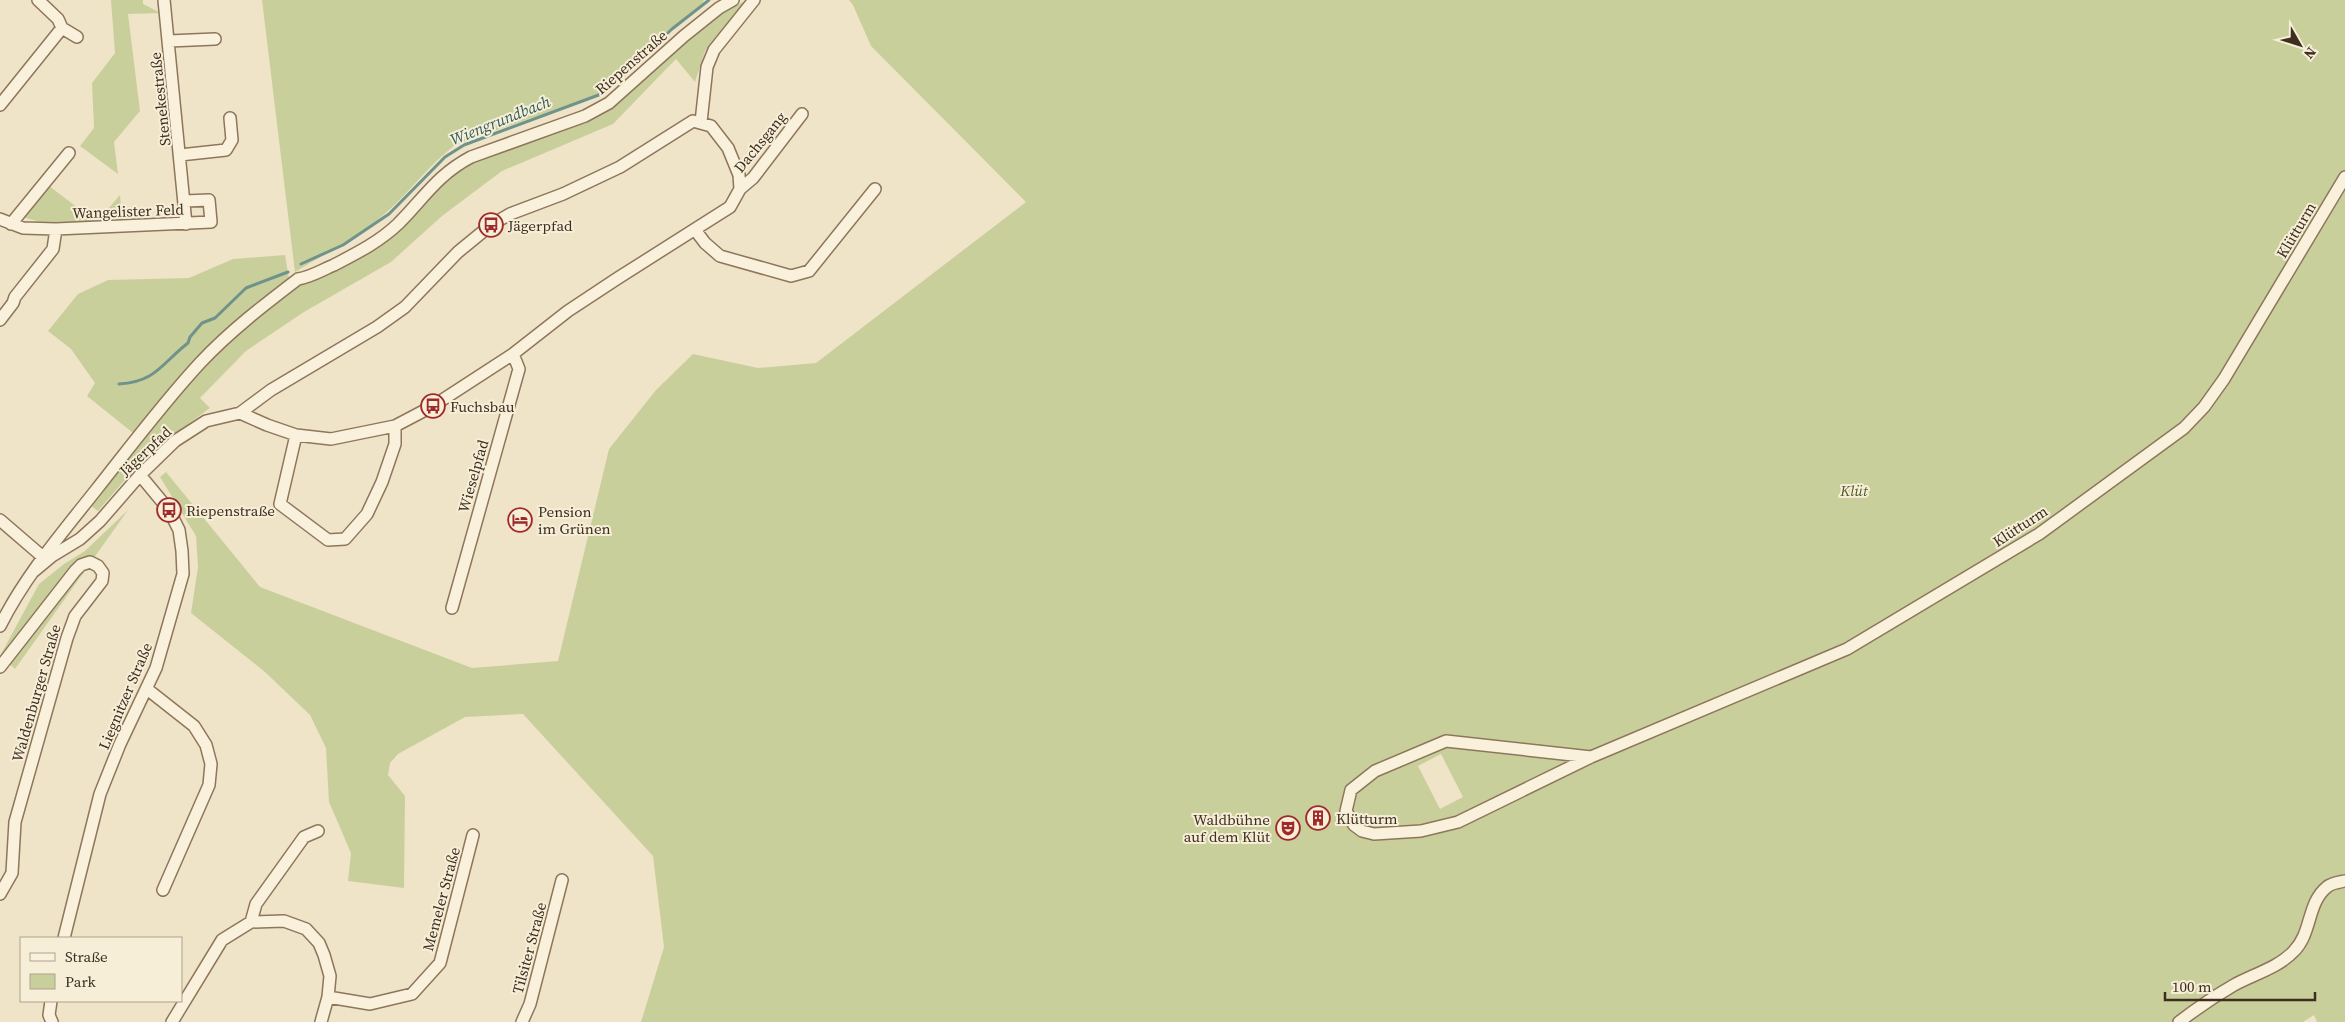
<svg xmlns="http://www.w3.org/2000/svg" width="2345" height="1022" font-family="'Source Serif 4',serif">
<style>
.green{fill:#c9cf9b;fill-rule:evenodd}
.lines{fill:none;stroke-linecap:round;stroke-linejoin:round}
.stream{stroke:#6f938a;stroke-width:3}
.street-casing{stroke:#8d765c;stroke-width:14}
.street{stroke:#faf1dc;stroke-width:11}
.labels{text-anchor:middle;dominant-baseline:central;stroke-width:4;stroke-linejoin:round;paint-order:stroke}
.street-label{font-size:15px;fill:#3d2e20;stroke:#f7eed8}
.poi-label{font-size:15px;fill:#3d2e20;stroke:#f7eed8;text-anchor:start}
.park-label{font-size:15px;font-style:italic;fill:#4d5a26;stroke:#f7eed8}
.water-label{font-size:16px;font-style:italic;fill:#2f5d5a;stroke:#f7eed8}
</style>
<rect width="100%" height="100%" fill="#f0e4c8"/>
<path class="green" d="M111 0H143V4L161 13 128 14 140 111 114 142 118 174 80 146 94 128 92 83 115 53Z
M262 0H704L703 3 673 27 602 93 455 145C430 164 412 189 389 210 362 235 326 253 295 272Z
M747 0 705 51 695 82 676 59 613 124 502 171 442 216 391 262 304 312 246 351 200 398 210 408 148 453 98 511 91 506 198 372 241 329 298 284 316 280 363 256 433 190 471 161 588 121 610 109 690 36 724 12Z
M849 0H2345V1022H2317L2314 1015 2303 1022H641L664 947 653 856 523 714 465 717 398 754 390 763 388 775 405 796 404 888 348 881 351 853 329 802 326 748 310 715 265 672 191 613 198 567 196 536 160 477 166 472 260 587 472 668 558 661 609 449 656 390 693 354 758 368 816 363 1026 202 871 46 853 5ZM1441 754 1463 797 1440 809 1418 766Z
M49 186 98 223 56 226 22 217Z
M120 195 122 219 109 220 108 209Z
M285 255 289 279 239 325 138 437 87 396 95 383 71 349 48 331 78 294 108 280 189 278 233 259Z
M128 510 15 669 0 656 39 584 64 564 85 551Z"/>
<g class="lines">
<path class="stream" d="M301 264 343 245 389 214 445 157 464 145 604 93 672 29 709 0
M119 384C156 382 162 363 188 343L190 337 202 323 215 318 246 288 288 272"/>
<g class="street-casing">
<path id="street" d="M38 0 58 19 62 28
M164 0 186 224
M169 41 215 39
M0 105 62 28 77 37
M701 122 707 67 714 50 754 0
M180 155 226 150 232 140 230 118
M740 189 753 178 802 114
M0 219 23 228 56 229 211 222 209 200 185 201
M11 224 69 153
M696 231 705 243 720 256 791 276 809 271 875 189
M0 320 13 303 15 297 53 249 56 229
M296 435 280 504 328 540 345 539 367 514 382 482 395 444V426
M0 520 43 557
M34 571 52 556 80 539 100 521 140 475 175 441 206 421 240 413 271 390 377 327 405 307 458 252 491 225 510 214 563 194 620 167 693 121 711 126 728 148 739 175 740 189 730 207 618 278 568 311 513 354 433 406 395 426 331 439 296 435 267 425 240 413
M452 608 519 369 513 354
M0 626C25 576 62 533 96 490 130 447 163 403 200 363 230 331 264 305 298 279 311 277 322 270 334 265 357 253 379 242 398 224 424 198 437 175 471 157L585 116 609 103 684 36 719 8 733 0
M0 667 75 571 81 565 90 562 98 566 103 573 102 581 75 616 67 638 15 822 12 873 0 894
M147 689 194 726 206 745 211 764 209 785 163 890
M1591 757 1446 741 1375 771 1351 790 1346 811 1354 825 1362 831 1374 834 1421 831 1458 822 1591 757 1847 649 2039 534 2184 428 2204 407 2224 379 2345 177
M251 922 256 904 304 837 318 831
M64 938 100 794 120 744 156 668 183 574 182 551 179 530 169 510 140 475
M328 997 370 1004 412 994 440 963 473 835
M51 1001 49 1015 52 1022
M172 1022 222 940 251 922 284 921 306 929 319 943 324 955 330 976 328 997 321 1022
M522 1022 530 1004 562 880
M2179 1022C2196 1009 2215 996 2234 985 2254 974 2278 968 2294 951 2312 933 2307 903 2327 887 2331 883 2340 882 2345 881"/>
</g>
<use href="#street" class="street"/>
</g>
<defs>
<g id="bus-ring" transform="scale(1.25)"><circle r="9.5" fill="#f7eed8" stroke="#9e2a2b" stroke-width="1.5"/><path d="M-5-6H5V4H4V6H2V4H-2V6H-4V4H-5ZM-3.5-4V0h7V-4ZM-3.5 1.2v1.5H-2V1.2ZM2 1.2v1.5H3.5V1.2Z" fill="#9e2a2b"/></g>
<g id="hotel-ring" transform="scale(1.25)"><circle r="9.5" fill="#f7eed8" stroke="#9e2a2b" stroke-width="1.5"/><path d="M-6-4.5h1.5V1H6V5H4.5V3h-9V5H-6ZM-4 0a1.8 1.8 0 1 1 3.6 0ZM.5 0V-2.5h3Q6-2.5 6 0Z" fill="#9e2a2b"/></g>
<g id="building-ring" transform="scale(1.25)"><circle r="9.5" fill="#f7eed8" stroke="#9e2a2b" stroke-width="1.5"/><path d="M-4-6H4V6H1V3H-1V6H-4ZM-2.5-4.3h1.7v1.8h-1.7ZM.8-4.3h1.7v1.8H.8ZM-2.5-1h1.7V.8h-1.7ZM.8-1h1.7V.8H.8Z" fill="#9e2a2b"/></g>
<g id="theatre-ring" transform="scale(1.25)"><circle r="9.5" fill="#f7eed8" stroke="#9e2a2b" stroke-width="1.5"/><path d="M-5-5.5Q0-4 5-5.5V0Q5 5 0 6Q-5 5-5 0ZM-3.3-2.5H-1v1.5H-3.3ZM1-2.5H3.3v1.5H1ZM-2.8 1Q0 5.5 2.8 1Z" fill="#9e2a2b"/></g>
</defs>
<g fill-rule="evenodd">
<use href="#bus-ring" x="491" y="225"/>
<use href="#bus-ring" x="433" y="406"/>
<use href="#bus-ring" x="169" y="510"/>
<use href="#hotel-ring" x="520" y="520"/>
<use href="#building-ring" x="1318" y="818"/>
<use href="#theatre-ring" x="1288" y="828"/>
</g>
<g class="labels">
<g class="street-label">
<text transform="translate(631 62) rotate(-41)">Riepenstraße</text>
<text transform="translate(160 99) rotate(-96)">Stenekestraße</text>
<text transform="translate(760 142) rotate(-51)">Dachsgang</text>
<text transform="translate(128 211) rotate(-2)">Wangelister Feld</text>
<text transform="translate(2296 230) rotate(-59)">Klütturm</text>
<text transform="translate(145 451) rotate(-43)">Jägerpfad</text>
<text transform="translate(473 476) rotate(-74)">Wieselpfad</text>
<text transform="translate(2020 526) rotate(-33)">Klütturm</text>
<text transform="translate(36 693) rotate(-74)">Waldenburger Straße</text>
<text transform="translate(125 696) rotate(-67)">Liegnitzer Straße</text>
<text transform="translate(441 899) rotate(-75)">Memeler Straße</text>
<text transform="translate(529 948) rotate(-75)">Tilsiter Straße</text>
</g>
<g class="poi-label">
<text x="508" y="225">Jägerpfad</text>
<text x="450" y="406">Fuchsbau</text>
<text x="186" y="510">Riepenstraße</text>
<text x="538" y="511">Pension<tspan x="538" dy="17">im Grünen</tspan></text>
<text x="1336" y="818">Klütturm</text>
<text x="1270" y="819" text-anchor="end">Waldbühne<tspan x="1270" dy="17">auf dem Klüt</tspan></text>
</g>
<g class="park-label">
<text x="1854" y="490">Klüt</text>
</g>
<g class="water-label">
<text transform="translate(500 120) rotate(-22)">Wiengrundbach</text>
</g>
</g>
<rect x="20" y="937" width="162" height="65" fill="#f7eed8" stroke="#ada18e"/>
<rect x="30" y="953" width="25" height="8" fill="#faf1dc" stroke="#ada18e"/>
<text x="65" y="962" font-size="15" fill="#3d2e20">Straße</text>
<rect x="30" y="974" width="25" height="15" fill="#c9cf9b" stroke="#ada18e"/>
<text x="65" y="987" font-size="15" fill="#3d2e20">Park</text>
<g transform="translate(2300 45) rotate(129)" stroke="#f7eed8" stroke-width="4" paint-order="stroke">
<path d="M0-4L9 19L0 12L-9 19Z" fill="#3d2e20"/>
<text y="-8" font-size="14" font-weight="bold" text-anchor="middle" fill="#3d2e20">N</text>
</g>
<path d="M2165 992v8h150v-8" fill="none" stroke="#3d2e20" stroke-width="2.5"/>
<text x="2172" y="992" font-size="15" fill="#3d2e20" stroke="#f7eed8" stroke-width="4" paint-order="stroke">100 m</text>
</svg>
